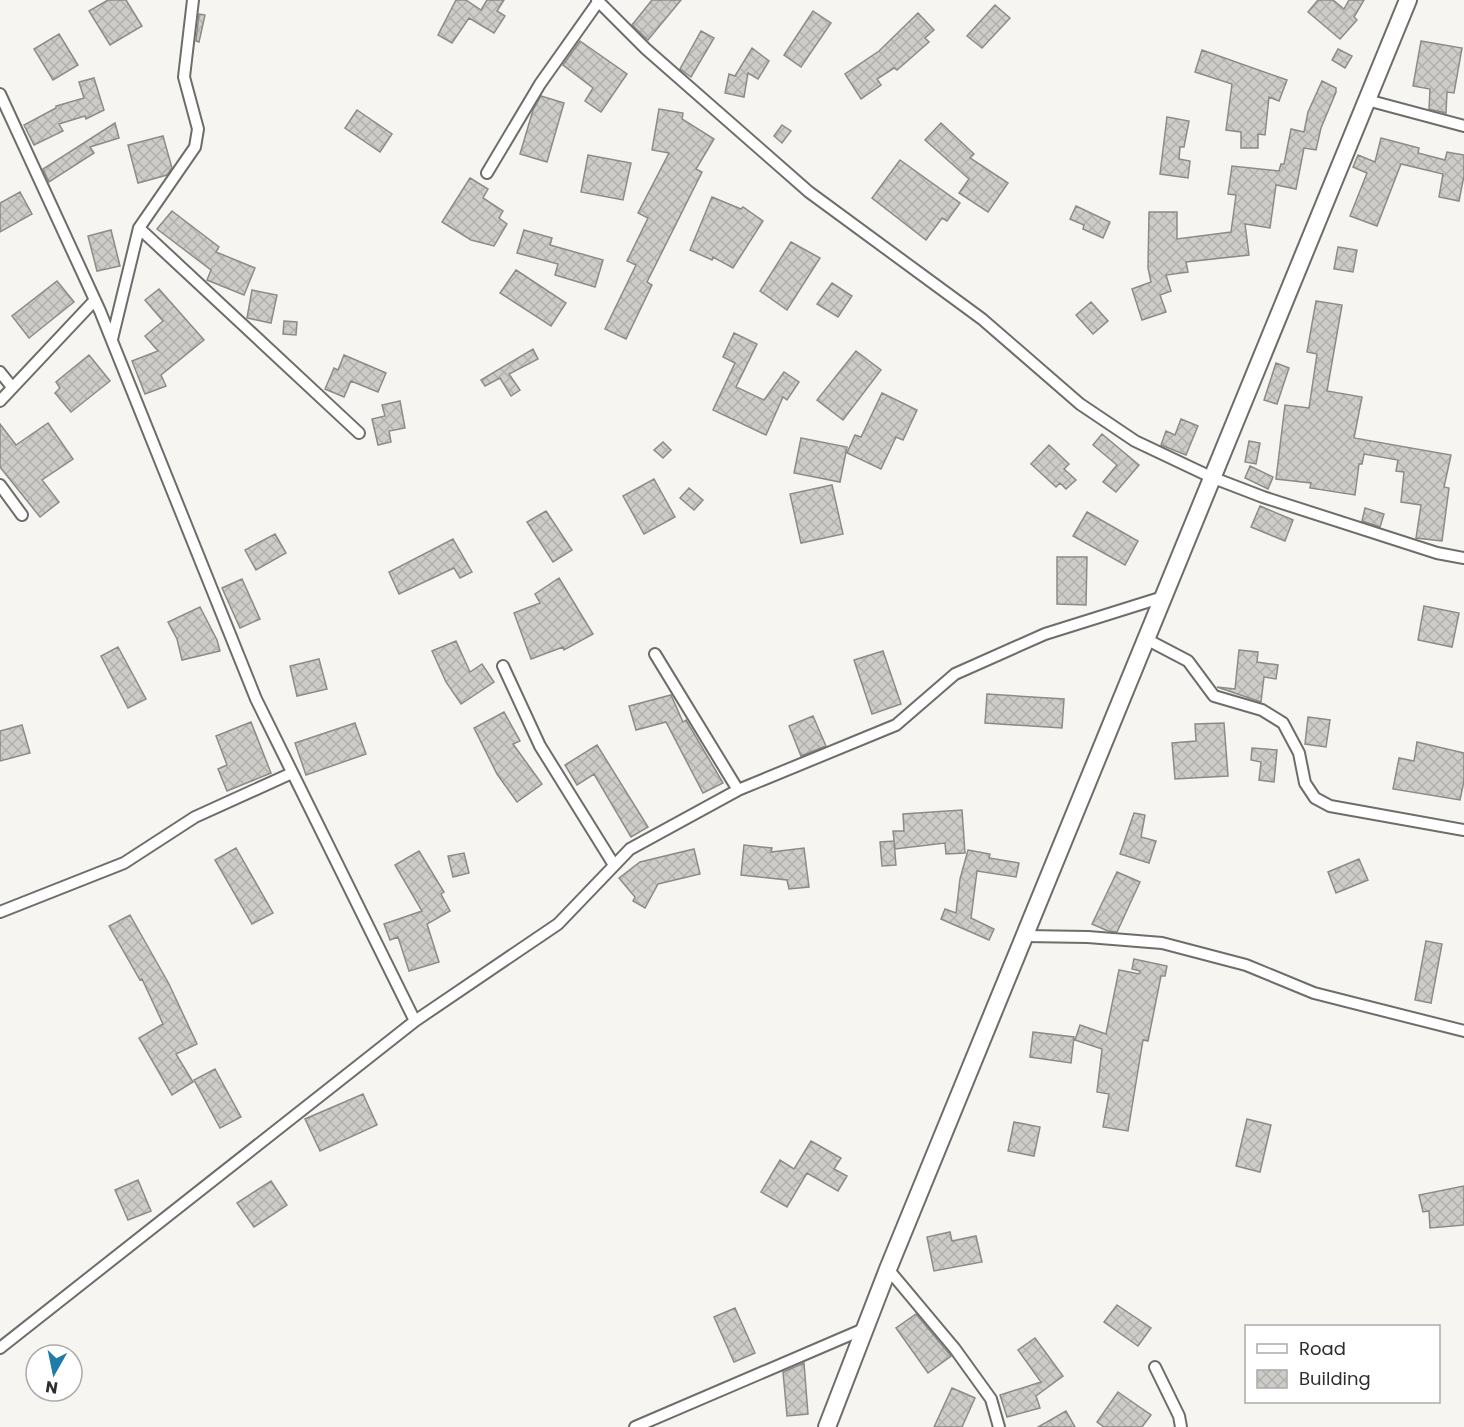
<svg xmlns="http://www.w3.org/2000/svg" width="1464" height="1427" font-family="Poppins,sans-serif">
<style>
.building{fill:url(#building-cross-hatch);stroke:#8c8b88;stroke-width:1.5}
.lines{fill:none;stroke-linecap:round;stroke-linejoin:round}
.minor-casing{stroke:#6e6d6a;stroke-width:14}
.secondary-casing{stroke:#6e6d6a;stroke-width:20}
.minor{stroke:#fff;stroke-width:10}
.secondary{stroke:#fff;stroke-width:16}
</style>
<defs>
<pattern id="building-cross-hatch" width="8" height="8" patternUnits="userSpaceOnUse" patternTransform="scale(1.5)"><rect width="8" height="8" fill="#cdccc8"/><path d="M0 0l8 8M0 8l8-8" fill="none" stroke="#b0b0ac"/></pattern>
</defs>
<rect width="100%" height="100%" fill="#f6f5f1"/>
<path class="building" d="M108 0H126L142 26 110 45 89 11Z
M456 0H466L481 10 487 0H504L497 11 505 16 494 33 469 18 452 43 438 35Z
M652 0H681L648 40 632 25Z
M1318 0H1333L1344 9 1349 0H1364L1354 17 1357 20 1340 39 1308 12Z
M995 5 1010 18 982 48 967 36Z
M813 11 831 23 801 67 784 55Z
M918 13 934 30 925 38 929 42 897 70 894 68 877 79 881 85 861 99 845 74 879 51Z
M199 14 205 15 199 42 196 41Z
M701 31 714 38 691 77 680 69Z
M59 34 78 65 53 80 34 49Z
M580 41 627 74 601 112 585 101 593 88 563 65Z
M1421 41 1462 48 1454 93 1447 92 1446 113 1429 109 1430 89 1413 86Z
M752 48 769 61 758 79 748 73 744 97 725 93 729 74 735 76Z
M1338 49 1352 56 1345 68 1332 60Z
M1202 50 1287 80 1279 101 1269 97 1265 135 1258 134V148H1241V132L1226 130 1232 84 1195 72Z
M94 78 104 110 86 119 85 116 59 124 63 131 34 145 24 125 56 108V106L84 98 79 82Z
M1322 81 1336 88V92L1321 128 1316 150 1304 148 1296 189 1276 185 1270 228 1245 224 1249 255 1186 262 1188 272 1166 275 1171 291 1160 295 1166 312 1142 320 1132 289 1151 282 1148 268 1149 212H1177V239L1231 232 1236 195 1228 194 1232 166 1279 171 1281 164H1284L1291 129 1304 132 1308 112Z
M541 96 564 103 547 162 520 154 533 110Z
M659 109 683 113 682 119 714 139 696 169 702 172 647 282 652 285 626 339 605 329 636 265 627 261 648 218 638 213 669 153 652 150Z
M357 110 392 134 380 152 345 128Z
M1167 117 1189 121 1184 147H1180L1179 159 1190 161 1188 178 1160 174Z
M115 123 119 138 90 147 94 153 49 182 43 169Z
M941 123 974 154 970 158 1008 183 988 212 959 193 969 179 925 140Z
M782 125 791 131 782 143 774 136Z
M163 136 172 168 167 175 138 183 128 145Z
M1381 138 1419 148 1418 153 1445 160 1447 152 1464 155V176L1459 201 1439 197 1443 174 1401 164 1377 226 1350 216 1367 173 1353 167 1358 155 1375 162Z
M588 155 631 163 623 200 581 192Z
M900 160 960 203 947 221 942 218 926 240 872 198Z
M470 178 488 189 483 198 503 211 499 218 507 224 494 246 471 240 442 222Z
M20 192 32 214 0 232V203Z
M712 197 741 209 743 207 763 221 733 268 713 257 712 260 690 250Z
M1076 206 1110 222 1103 238 1083 229 1084 225 1070 219Z
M172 211 219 247 216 252 255 268 244 295 207 280 211 270 157 229Z
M111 230 120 266 97 271 88 236Z
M524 230 552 238 550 245 603 260 595 287 555 275 558 264 517 253Z
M791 242 820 258 787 310 760 291Z
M1338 247 1357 250 1353 272 1334 269Z
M516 270 566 303 551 326 500 293Z
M57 281 74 302 29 338 12 316Z
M832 283 852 296 838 317 817 304Z
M159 289 204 340 161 375 166 386 145 394 132 361 158 351 145 336 163 321 145 300Z
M252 290 277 295 271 323 247 318Z
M1316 301 1342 305 1327 391 1362 397 1354 438 1451 455 1444 487 1449 488 1442 541 1416 538 1421 505 1401 502 1404 472 1396 471 1398 460 1364 454 1362 464H1359L1355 495 1310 488 1311 483 1276 479 1285 405 1309 408 1317 354 1307 352Z
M1091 302 1108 321 1093 334 1076 315Z
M284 321 297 322 296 335 283 334Z
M734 333 757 344 736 387 764 400 784 372 799 382 787 400 783 397 766 435 713 410 735 363 723 357Z
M533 349 538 359 509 374 520 390 511 396 500 378 485 386 481 380Z
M856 351 881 370 843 420 817 400Z
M89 355 110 381 71 412 55 393 60 388 56 382Z
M344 355 386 373 378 392 351 381 344 397 325 389 334 368 338 370Z
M1276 363 1289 368 1277 404 1264 400Z
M882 393 917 410 903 440 896 437 881 469 847 453 855 435 861 437Z
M400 401 405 428 389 431 391 442 378 445 372 419 385 416 382 405Z
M1181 419 1198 426 1186 455 1161 445 1166 431 1175 435Z
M48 423 73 459 42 480 59 502 40 517 0 467V424L16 445Z
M1102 434 1139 465 1116 492 1103 482 1117 465 1093 445Z
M801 438 847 447 840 482 794 473Z
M1249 441 1260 443 1256 464 1245 462Z
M663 442 671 450 663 458 654 450Z
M1049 445 1069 464 1064 469 1076 480 1066 489 1060 483 1056 487 1031 464Z
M1250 466 1273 477 1268 489 1245 478Z
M654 479 675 517 644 534 623 496Z
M832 485 843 534 801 543 790 494Z
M689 488 703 500 694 510 680 498Z
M1260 506 1293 520 1285 541 1251 527Z
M1365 508 1384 514 1380 527 1362 521Z
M546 511 572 550 553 562 527 522Z
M1087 512 1138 541 1125 565 1073 536Z
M275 534 286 553 256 570 245 550Z
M453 539 472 572 460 578 454 568 399 594 389 572Z
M1057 557H1087L1086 605 1057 604Z
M559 578 593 634 564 650 563 647 531 659 514 613 540 603 535 594Z
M242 579 260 619 240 628 222 588Z
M1424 606 1459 613 1452 647 1418 640Z
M200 607 217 640 220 651 182 660 177 639 168 622Z
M456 641 470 672 482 664 494 682 461 704 446 682 432 651Z
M118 647 146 699 128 708 101 656Z
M1239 650 1258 652 1257 662 1278 665 1276 679 1264 677 1261 702 1217 687 1235 689Z
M883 651 901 704 872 714 854 660Z
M319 659 327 689 297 696 290 666Z
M987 694 1064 699 1062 728 985 723Z
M671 695 683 722 686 720 723 783 703 793 666 722 636 730 629 706Z
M504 712 520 741 513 744 542 784 517 802 497 774 474 728Z
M813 716 826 746 801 756 789 726Z
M1308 717 1330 720 1326 747 1305 744Z
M251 722 271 773 227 791 218 769 227 765 216 736Z
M355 723 366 754 306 775 295 743Z
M1224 723 1228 776 1175 779 1172 743 1196 741 1195 724Z
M22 725 30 753 0 761V731Z
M1417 742 1464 753V781L1460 800 1393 789 1399 758 1414 761Z
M597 745 648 827 631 837 594 774 577 785 565 765Z
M1252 748 1277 750 1274 782 1259 780 1261 762 1251 760Z
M962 810 965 853 946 854 945 843 895 849 893 831H904L903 814Z
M1134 813 1145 815 1141 837 1156 841 1149 863 1120 854Z
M894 841 896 865 882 866 880 842Z
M744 845 772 848 771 852 804 848 809 887 789 889 787 880 741 875Z
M236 848 273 913 252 924 215 860Z
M694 849 700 874 658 884 645 908 633 901 635 897 619 878 640 862Z
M968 850 990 854 989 858 1019 863 1016 877 977 871 971 918 994 929 989 940 941 919 945 909 956 913 960 879Z
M419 851 444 892 441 894 450 911 427 924 439 962 409 971 398 937 390 940 384 924 422 911 395 865Z
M464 853 469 873 453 877 448 856Z
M1359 859 1368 880 1336 893 1328 872Z
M1117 872 1140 882 1117 932 1108 931 1092 924Z
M130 915 169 984 197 1044 176 1054 193 1082 172 1095 139 1038 163 1024 142 979 140 980 109 926Z
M1426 941 1442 944 1431 1003 1415 1000Z
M1134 959 1167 966 1165 976H1161L1148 1041 1143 1040 1128 1131 1103 1127 1109 1094 1097 1092 1102 1049 1075 1040 1080 1025 1106 1034 1119 970 1139 974 1140 971 1132 969Z
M1033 1032 1074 1037 1071 1063 1030 1057Z
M215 1069 241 1117 220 1128 194 1080Z
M363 1094 377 1125 320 1151 305 1119Z
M1247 1119 1271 1125 1260 1172 1236 1166Z
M1014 1122 1040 1127 1034 1156 1008 1151Z
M811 1141 841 1158 834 1169 847 1176 838 1191 807 1173 787 1207 761 1192 780 1160 794 1169Z
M138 1180 151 1211 128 1220 115 1190Z
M271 1181 287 1205 254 1227 237 1203Z
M1464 1186V1225L1430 1228 1429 1211 1423 1212 1419 1195Z
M950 1232 952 1241 976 1236 982 1262 934 1271 927 1237Z
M1117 1305 1151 1328 1138 1346 1104 1322Z
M735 1308 755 1353 734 1362 714 1317Z
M916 1314 951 1356 928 1373 896 1328Z
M1035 1338 1063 1376 1036 1396 1040 1408 1007 1417 1000 1395 1041 1382 1018 1350Z
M804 1363 808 1414 787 1416 783 1372Z
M952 1388 975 1398 962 1427H934Z
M1118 1392 1151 1415 1142 1427H1104L1097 1422Z
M1066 1411 1075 1427H1038Z"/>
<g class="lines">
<g class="minor-casing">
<path id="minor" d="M597 0 646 49 809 192 982 319 1080 404 1135 441 1211 477 1263 497 1437 553 1464 558
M0 94 100 311 256 699 415 1021
M1367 100 1464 126
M487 173 540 84 598 2
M139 228 359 433
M112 339 139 228 195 147 198 129 184 77 193 0
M0 372 12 387
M0 401 95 300
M0 485 22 515
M1146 639 1188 661 1214 696 1262 710 1283 723 1299 753 1305 783 1315 798 1330 806 1464 830
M655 654 738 790
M503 666 540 746 614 865
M0 912 124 863 195 817 292 773
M1025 936 1088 937 1162 943 1246 965 1314 993 1464 1031
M888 1269 955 1349 991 1399 999 1427
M0 1348 415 1021 558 924 630 849 738 790 896 725 955 674 1045 634 1163 597
M1155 1367 1179 1416 1181 1427
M635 1427 866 1328"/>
</g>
<g class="secondary-casing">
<path id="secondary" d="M827 1427 888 1269 1408 0"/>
</g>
<use href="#minor" class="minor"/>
<use href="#secondary" class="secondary"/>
</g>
<rect x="1245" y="1325" width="195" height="78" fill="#ffffff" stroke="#acabab" stroke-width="1.5"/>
<rect x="1257" y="1344" width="30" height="9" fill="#ffffff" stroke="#acabab" stroke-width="1.5"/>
<text x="1299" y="1355" font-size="18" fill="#2f2e2d">Road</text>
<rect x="1257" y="1370" width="30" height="18" fill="url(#building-cross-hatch)" stroke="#acabab" stroke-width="1.5"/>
<text x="1299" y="1385" font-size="18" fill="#2f2e2d">Building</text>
<g transform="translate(54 1373) rotate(189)"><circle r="28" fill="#ffffff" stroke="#acabab" stroke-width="1.5"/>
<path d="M0-4.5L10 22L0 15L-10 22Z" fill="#1f7ca9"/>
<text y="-9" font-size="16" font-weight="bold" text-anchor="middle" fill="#2f2e2d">N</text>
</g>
</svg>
